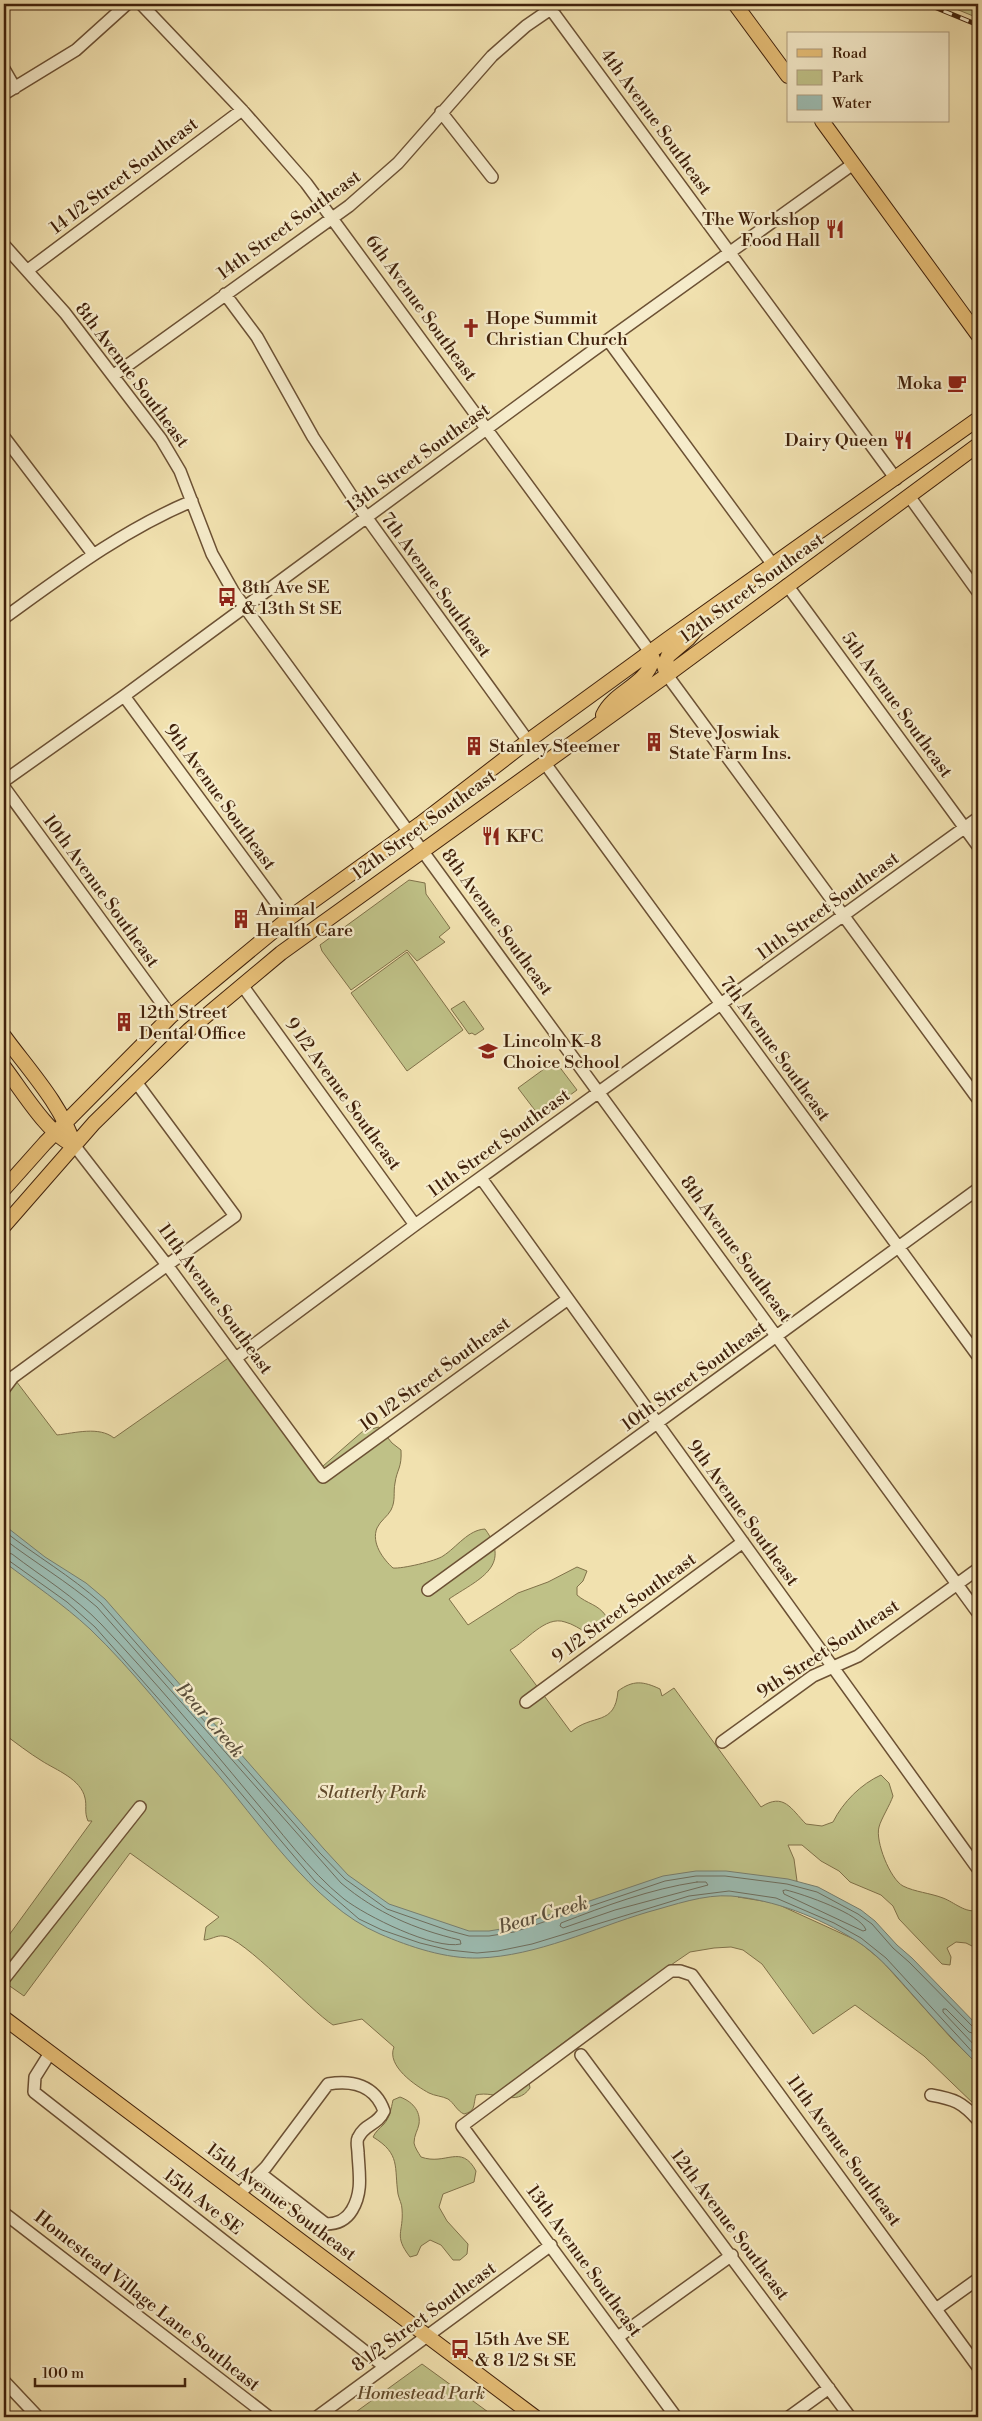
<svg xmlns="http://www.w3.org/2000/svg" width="982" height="2421" font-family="'Libre Bodoni',serif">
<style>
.green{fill:#bfc187;stroke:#807149}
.water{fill:#9cbcb2;stroke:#777e6f}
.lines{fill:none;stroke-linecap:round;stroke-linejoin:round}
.shore{stroke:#6e6e5e;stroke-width:1}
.minor-casing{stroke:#6c5134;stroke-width:14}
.major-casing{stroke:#40210b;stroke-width:16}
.minor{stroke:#f6eccb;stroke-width:11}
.major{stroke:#e8c078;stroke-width:14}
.rail-casing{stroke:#40210b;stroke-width:5}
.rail{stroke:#f6eccb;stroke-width:3;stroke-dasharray:9;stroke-linecap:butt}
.labels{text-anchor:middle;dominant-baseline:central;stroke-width:4.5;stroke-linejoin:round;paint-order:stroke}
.street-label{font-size:18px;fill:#40210b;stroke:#f6eccb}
.poi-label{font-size:18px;fill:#40210b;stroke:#f6eccb;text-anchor:start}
.park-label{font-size:18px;font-style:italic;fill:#60492a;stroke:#f6eccb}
.water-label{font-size:19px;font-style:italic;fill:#5c503d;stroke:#f6eccb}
</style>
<rect width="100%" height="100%" fill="#f1e1af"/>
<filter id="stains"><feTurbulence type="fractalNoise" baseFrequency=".004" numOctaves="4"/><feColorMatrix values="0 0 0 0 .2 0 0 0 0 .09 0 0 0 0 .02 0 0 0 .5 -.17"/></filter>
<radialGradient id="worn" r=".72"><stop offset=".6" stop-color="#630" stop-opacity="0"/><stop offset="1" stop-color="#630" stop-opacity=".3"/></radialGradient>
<path class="green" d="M944 4H978V18Z
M409 880 425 883 426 894 450 928 439 937 445 942 417 961 407 950 351 990 322 951 320 945Z
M407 952 463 1030 407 1071 351 993Z
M464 1001 484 1029 475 1035 472 1033 469 1034 451 1009Z
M555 1061 577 1090 540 1117 518 1088Z
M234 1354 312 1464 323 1466 363 1431 379 1427 392 1443 401 1450C402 1468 397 1469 395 1483 393 1493 396 1500 391 1510 388 1516 380 1521 377 1528 371 1543 383 1559 393 1568 402 1569 436 1561 443 1556 457 1547 468 1530 485 1529 513 1567 477 1580 449 1599L468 1625 518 1593 548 1582 577 1567 587 1571 583 1581 577 1587V1595C587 1604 598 1604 606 1616L605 1626 587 1633C580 1629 573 1624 565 1622 545 1615 526 1642 510 1650L571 1732C592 1713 615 1727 618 1691 633 1680 643 1681 660 1689L662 1696 674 1688 761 1807C784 1792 791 1809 806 1824L822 1826 833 1822C843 1802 861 1784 881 1775L889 1783 893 1796C890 1805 881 1819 879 1827 875 1841 890 1879 903 1886 915 1892 930 1893 943 1898 954 1902 966 1914 978 1910V1949L966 1943 956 1942 947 1948 951 1957 950 1965 942 1964 899 1919 893 1906 881 1895 850 1882 839 1871 821 1861 802 1845H788L794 1859 797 1881 738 1897 775 1903 858 1941 882 1961 952 2039 978 2065V2108L924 2056 855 2005 813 2034 762 1964 743 1950 731 1947 714 1948 690 1952 627 1995 523 2073 529 2082 530 2088C516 2108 496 2090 476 2095 473 2105 476 2111 464 2114 457 2111 454 2103 448 2099 442 2096 435 2096 429 2093 416 2086 386 2066 394 2047L362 2019 333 2025C311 2011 242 1936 223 1936 217 1935 210 1940 204 1940L206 1927 219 1917 130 1853 24 1996 4 1982V1942L92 1821H88C84 1812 87 1806 85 1798 81 1779 56 1770 42 1761 29 1753 16 1743 4 1734V1370L13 1377 57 1435C75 1433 99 1426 114 1438Z
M400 2097C411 2101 421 2110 419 2124 418 2130 414 2135 414 2143 415 2148 418 2152 421 2157 446 2166 461 2143 476 2171L474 2182 443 2194 439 2207 447 2221 468 2244 467 2254 460 2260H453L441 2245 430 2240 421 2246 417 2255 410 2257C393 2235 404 2233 402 2209 402 2204 399 2199 398 2194 394 2167 401 2154 373 2137 376 2131 379 2129 384 2124 390 2117 391 2109 393 2100Z
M422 2364 495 2417H349Z"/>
<path class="water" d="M4 1525 45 1557 86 1583 105 1599 324 1849 348 1875 389 1904 469 1931H489L513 1927 663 1876 696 1871H726L788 1879 818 1887 861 1910 875 1921 897 1945 912 1958 978 2026V2065C955 2042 933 2018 912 1994 895 1975 878 1954 855 1940 818 1917 775 1900 731 1896 704 1894 674 1905 648 1912 594 1928 537 1956 479 1958 446 1959 410 1947 380 1934 312 1905 258 1820 210 1765 171 1720 133 1670 90 1629 63 1604 33 1584 4 1562Z"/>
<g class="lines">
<path class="shore" d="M4 1531C36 1556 71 1576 101 1603L320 1853 345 1879 387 1909 447 1930 469 1936H489L514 1932 665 1881 696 1876H725L787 1884 817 1892 858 1914 872 1924 893 1948 909 1962 973 2027 978 2028
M4 1539C34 1562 68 1582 97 1607L341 1883C377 1913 414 1929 460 1940L461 1944C434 1950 366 1916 344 1899 308 1870 280 1830 250 1795 202 1737 153 1679 101 1624 75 1597 42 1577 12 1554L4 1552
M4 1559 8 1560 67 1602 95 1627 216 1764 315 1881 359 1919 382 1930 420 1943 449 1950 477 1953 498 1951 532 1944 689 1896 729 1891 776 1898 834 1923 861 1938 886 1958 978 2058
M697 1882H706L708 1885 615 1910 563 1928 560 1926 561 1923C605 1906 650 1889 697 1882Z
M786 1890C803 1894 861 1914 866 1930L863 1931 784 1894 783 1891Z
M978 2035 969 2032 946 2009H943V2012L978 2049"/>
<g class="minor-casing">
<path id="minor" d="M141 4 242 110 306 183 650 652
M547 4 896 479
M4 69 15 88
M4 94 76 50 127 4
M441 112 492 177
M4 245 65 313 161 439 180 471 212 554 233 591 978 1613
M28 270 242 110
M225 294 257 337 313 437 359 507 528 741
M608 340 773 565
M114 375 349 206 398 163 492 56 526 26 558 4
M4 437 93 554
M909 496 978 592
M787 585 978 846
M4 618C65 574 123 530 192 501
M667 675 978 1099
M124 696 288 919
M544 762 978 1356
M4 781 124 696 591 352 853 164
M4 787 171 1016
M242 985 415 1225
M74 1145 167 1265 323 1477 568 1299
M481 1178 978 1869
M236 1358 415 1225 978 818
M4 1389 13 1377 39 1358 235 1216 136 1082
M428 1590 978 1189
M526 1702 743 1542
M722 1742 813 1676 858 1656 978 1569
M4 1979 140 1807
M50 2053 35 2077 34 2092 385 2367
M581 2055 850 2417
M931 2095C954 2099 962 2102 978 2120
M239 2194 266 2167 328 2084C352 2080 375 2085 384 2111 377 2126 365 2123 358 2138 356 2142 358 2148 358 2153 359 2173 363 2192 352 2210 346 2220 338 2224 326 2224L260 2173
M4 2213 269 2417
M936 2309 978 2279
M618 2337 732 2255
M4 2381 38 2417
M317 2417 551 2245
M676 2417 462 2126 671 1971H680L692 1975 978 2367
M789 2417 829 2388"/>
</g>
<g class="major-casing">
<path id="major" d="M735 4 788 76
M822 121 978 335
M667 675 664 666 668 656 688 639 707 617
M603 715C614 691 646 686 653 659L650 652
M4 1036C28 1069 62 1105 74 1145
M4 1067C21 1089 49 1136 74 1145
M4 1189 45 1143 171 1016 288 919 420 824 528 741 668 639 978 419
M4 1226 94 1123 189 1030 281 953 667 675 978 445
M4 2018 535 2417"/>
</g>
<use href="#minor" class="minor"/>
<use href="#major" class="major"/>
<g class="rail-casing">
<path id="rail" d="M927 4 978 25"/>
</g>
<use href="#rail" class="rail"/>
</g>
<defs>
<g id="restaurant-bare" transform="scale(1.5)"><path d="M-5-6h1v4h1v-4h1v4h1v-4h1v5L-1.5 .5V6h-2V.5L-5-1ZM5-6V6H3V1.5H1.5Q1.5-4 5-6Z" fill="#8f2418" stroke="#f6eccb" stroke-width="2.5" paint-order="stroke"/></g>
<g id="church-bare" transform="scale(1.5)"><path d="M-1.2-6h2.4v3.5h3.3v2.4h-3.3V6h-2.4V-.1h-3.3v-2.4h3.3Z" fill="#8f2418" stroke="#f6eccb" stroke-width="2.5" paint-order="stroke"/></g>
<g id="cafe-bare" transform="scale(1.5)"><path d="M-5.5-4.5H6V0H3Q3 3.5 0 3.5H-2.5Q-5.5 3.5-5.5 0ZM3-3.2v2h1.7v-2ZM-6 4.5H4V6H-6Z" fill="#8f2418" stroke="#f6eccb" stroke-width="2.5" paint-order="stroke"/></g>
<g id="bus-bare" transform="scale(1.5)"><path d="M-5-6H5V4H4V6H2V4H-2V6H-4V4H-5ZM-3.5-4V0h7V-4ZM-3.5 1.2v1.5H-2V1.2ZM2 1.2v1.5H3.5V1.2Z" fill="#8f2418" stroke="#f6eccb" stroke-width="2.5" paint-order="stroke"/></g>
<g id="building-bare" transform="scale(1.5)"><path d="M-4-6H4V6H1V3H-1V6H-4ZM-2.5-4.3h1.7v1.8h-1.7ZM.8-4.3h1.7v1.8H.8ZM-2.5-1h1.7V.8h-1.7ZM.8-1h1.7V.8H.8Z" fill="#8f2418" stroke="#f6eccb" stroke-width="2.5" paint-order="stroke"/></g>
<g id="school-bare" transform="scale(1.5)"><path d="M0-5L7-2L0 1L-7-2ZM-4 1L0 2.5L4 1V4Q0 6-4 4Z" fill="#8f2418" stroke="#f6eccb" stroke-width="2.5" paint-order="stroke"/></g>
</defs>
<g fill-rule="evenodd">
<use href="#restaurant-bare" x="835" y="229"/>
<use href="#church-bare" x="471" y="328"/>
<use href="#cafe-bare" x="957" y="383"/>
<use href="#restaurant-bare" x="903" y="440"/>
<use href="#bus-bare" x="227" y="597"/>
<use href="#building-bare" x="654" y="742"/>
<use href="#building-bare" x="474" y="746"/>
<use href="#restaurant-bare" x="491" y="836"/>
<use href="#building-bare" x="241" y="919"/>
<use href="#building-bare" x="124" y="1022"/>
<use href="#school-bare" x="488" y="1051"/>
<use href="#bus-bare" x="460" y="2349"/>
</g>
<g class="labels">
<g class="street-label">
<text transform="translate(656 122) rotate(54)">4th Avenue Southeast</text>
<text transform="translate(124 176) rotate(-37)">14 1/2 Street Southeast</text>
<text transform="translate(289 225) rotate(-36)">14th Street Southeast</text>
<text transform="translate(421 308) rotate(54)">6th Avenue Southeast</text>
<text transform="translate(132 375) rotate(53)">8th Avenue Southeast</text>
<text transform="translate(418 458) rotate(-36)">13th Street Southeast</text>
<text transform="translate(436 585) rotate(54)">7th Avenue Southeast</text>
<text transform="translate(752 588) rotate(-36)">12th Street Southeast</text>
<text transform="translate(897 705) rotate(54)">5th Avenue Southeast</text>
<text transform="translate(220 797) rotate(54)">9th Avenue Southeast</text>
<text transform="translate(424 825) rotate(-36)">12th Street Southeast</text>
<text transform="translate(101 891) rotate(54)">10th Avenue Southeast</text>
<text transform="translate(828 906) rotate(-36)">11th Street Southeast</text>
<text transform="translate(497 922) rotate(54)">8th Avenue Southeast</text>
<text transform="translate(775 1049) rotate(54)">7th Avenue Southeast</text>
<text transform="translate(343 1094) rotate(54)">9 1/2 Avenue Southeast</text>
<text transform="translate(499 1143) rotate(-36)">11th Street Southeast</text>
<text transform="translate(736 1249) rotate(54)">8th Avenue Southeast</text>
<text transform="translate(215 1299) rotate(54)">11th Avenue Southeast</text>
<text transform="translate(435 1374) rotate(-36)">10 1/2 Street Southeast</text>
<text transform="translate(694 1376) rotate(-36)">10th Street Southeast</text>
<text transform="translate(743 1513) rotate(54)">9th Avenue Southeast</text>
<text transform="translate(624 1608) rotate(-36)">9 1/2 Street Southeast</text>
<text transform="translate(828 1649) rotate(-33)">9th Street Southeast</text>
<text transform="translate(844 2151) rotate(54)">11th Avenue Southeast</text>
<text transform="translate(203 2202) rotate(38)">15th Ave SE</text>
<text transform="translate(281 2202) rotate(37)">15th Avenue Southeast</text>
<text transform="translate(730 2225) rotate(53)">12th Avenue Southeast</text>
<text transform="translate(584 2261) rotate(54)">13th Avenue Southeast</text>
<text transform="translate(147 2301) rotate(38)">Homestead Village Lane Southeast</text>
<text transform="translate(424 2317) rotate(-36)">8 1/2 Street Southeast</text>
</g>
<g class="poi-label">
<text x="820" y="219" text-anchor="end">The Workshop<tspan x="820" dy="21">Food Hall</tspan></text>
<text x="486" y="318">Hope Summit<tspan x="486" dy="21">Christian Church</tspan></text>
<text x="942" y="383" text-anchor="end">Moka</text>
<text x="888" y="440" text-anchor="end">Dairy Queen</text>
<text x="242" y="587">8th Ave SE<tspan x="242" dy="21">&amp; 13th St SE</tspan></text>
<text x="669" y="732">Steve Joswiak<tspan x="669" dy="21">State Farm Ins.</tspan></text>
<text x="489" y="746">Stanley Steemer</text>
<text x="506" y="836">KFC</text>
<text x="256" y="909">Animal<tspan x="256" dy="21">Health Care</tspan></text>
<text x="139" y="1012">12th Street<tspan x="139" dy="21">Dental Office</tspan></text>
<text x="503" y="1041">Lincoln K-8<tspan x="503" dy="21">Choice School</tspan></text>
<text x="475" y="2339">15th Ave SE<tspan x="475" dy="21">&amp; 8 1/2 St SE</tspan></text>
</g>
<g class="park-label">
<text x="372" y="1792">Slatterly Park</text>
<text x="421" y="2393">Homestead Park</text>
</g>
<g class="water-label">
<text transform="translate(210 1720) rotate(49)">Bear Creek</text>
<text transform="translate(543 1915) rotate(-16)">Bear Creek</text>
</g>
</g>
<rect width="982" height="2421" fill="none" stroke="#f1e1af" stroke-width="20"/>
<rect x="5" y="5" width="972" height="2411" fill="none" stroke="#40210b" stroke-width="2.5"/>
<rect x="10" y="10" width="962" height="2401" fill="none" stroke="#40210b"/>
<rect x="787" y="32" width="162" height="90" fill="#f6eccb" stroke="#ad9b7e"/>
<rect x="797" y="49" width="25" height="8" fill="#e8c078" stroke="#ad9b7e"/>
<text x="832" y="58" font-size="15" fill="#40210b">Road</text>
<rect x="797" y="70" width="25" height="15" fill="#bfc187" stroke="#ad9b7e"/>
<text x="832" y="82" font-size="15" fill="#40210b">Park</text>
<rect x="797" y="95" width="25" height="15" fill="#9cbcb2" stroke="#ad9b7e"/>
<text x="832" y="108" font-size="15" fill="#40210b">Water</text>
<path d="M35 2378v8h150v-8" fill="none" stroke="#40210b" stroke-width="2.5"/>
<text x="42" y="2378" font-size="15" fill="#40210b" stroke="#f6eccb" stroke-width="4" paint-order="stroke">100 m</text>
<rect width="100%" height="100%" filter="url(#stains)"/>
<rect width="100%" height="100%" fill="url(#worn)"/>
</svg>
